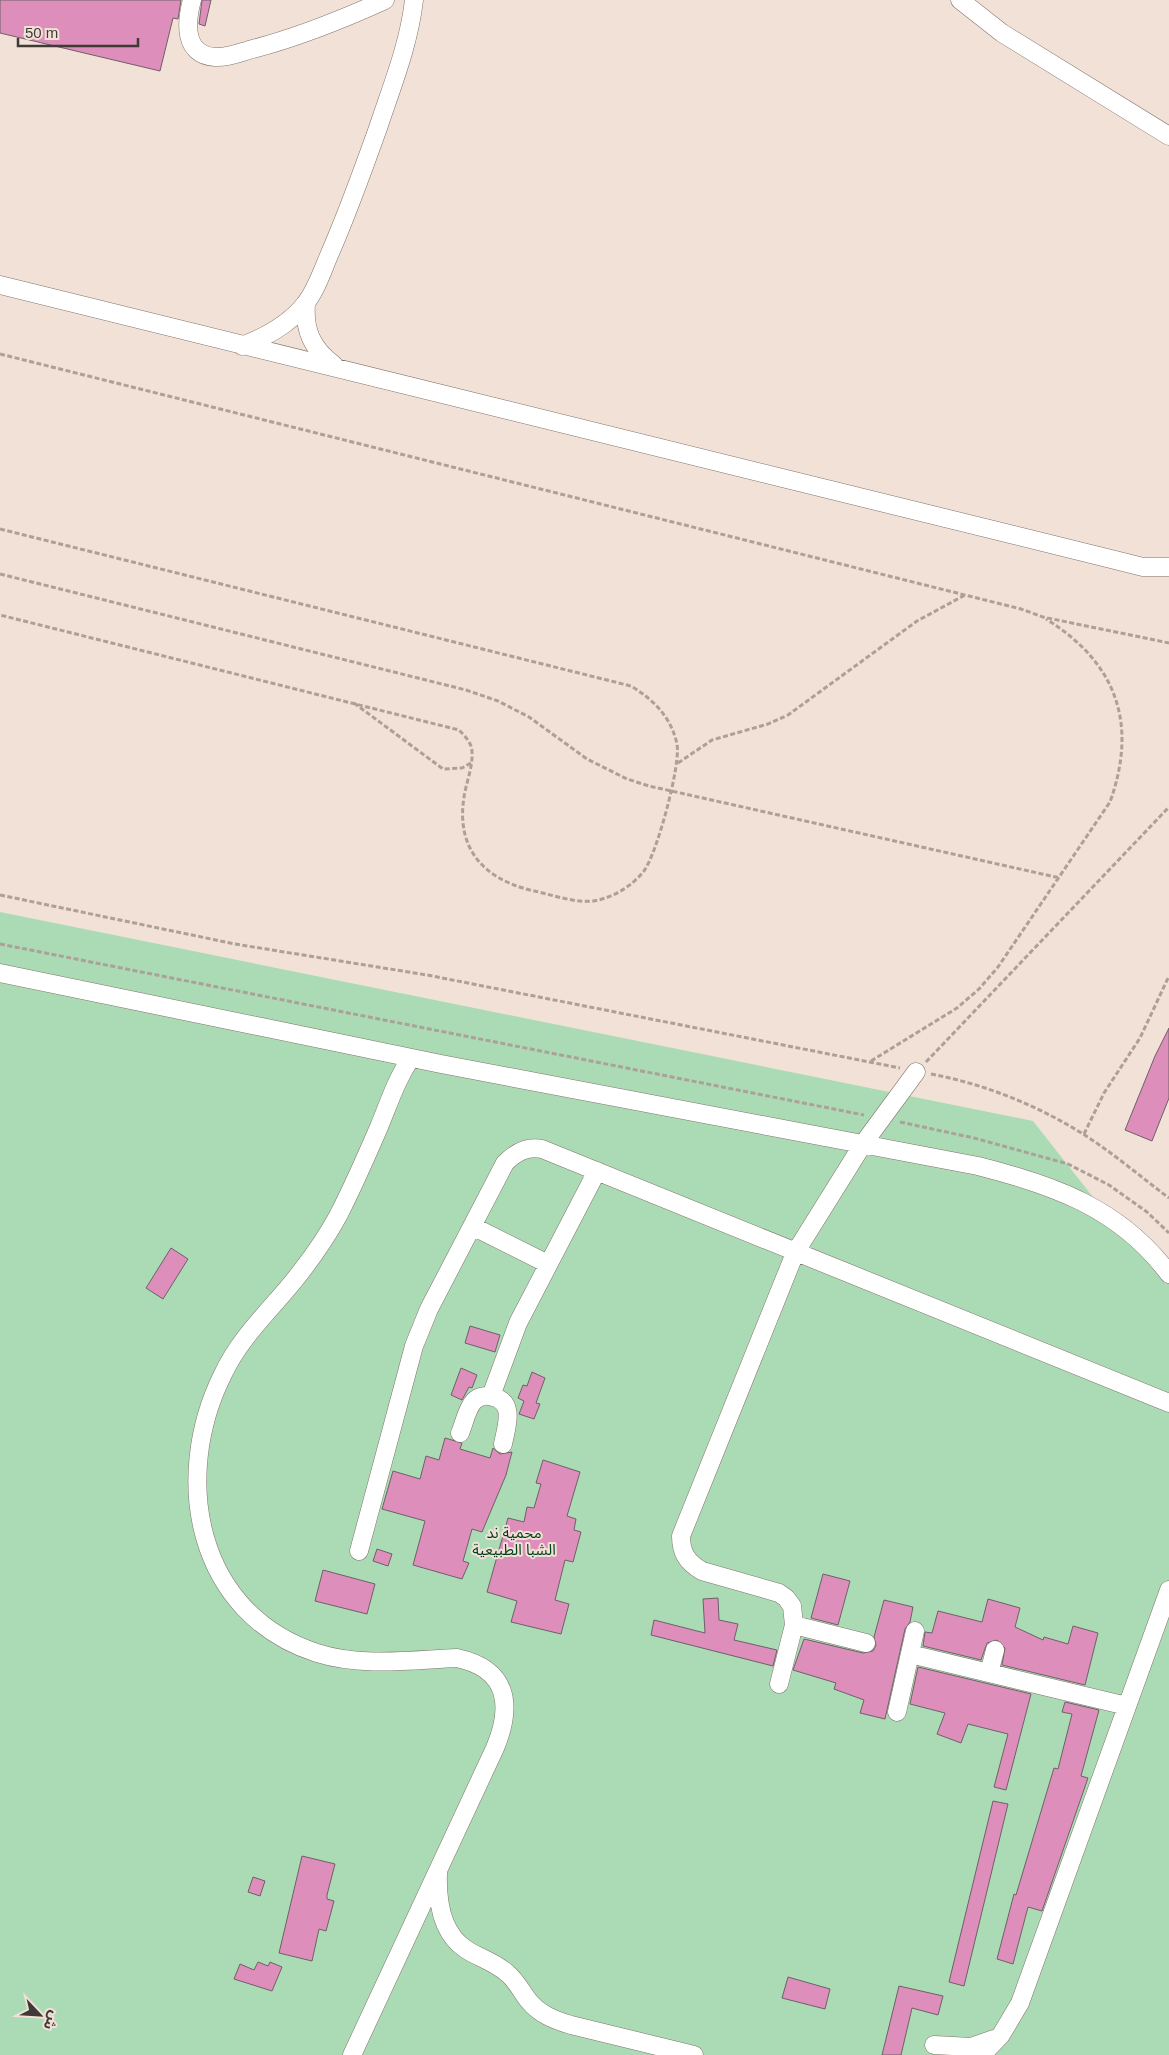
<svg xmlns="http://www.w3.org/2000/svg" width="1169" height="2055" font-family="Arial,'Noto Sans Arabic',sans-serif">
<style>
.green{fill:#aadbb5}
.building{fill:#dd8eba;stroke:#6e6067}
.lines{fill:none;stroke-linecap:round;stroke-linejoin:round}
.minor-casing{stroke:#81736a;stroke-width:19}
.path{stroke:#aca099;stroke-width:3;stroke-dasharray:5 2.5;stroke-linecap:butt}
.minor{stroke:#fff;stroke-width:18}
.labels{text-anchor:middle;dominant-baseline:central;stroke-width:4;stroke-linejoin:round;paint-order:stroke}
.park-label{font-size:15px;fill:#003c1a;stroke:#f1e1d7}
</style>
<rect width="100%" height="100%" fill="#f1e1d7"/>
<path class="green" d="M0 912 1033 1121 1133 1248 1169 1276V2055H0Z"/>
<path class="building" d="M0 0H181L178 19 173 18 160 71 0 33Z
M202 0H211L205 26 199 24Z
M1169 1028V1098L1152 1141 1125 1130 1155 1056Z
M171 1248 188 1259 163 1299 146 1288Z
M470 1326 500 1335 495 1352 465 1343Z
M461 1368 477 1375 472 1388 469 1387 462 1400 451 1395Z
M532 1372 545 1378 536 1403 540 1404 534 1419 519 1414 524 1401 518 1398 523 1385 527 1386Z
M445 1438 462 1443 460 1449 490 1458 493 1448 500 1454 512 1452 506 1475 482 1532 472 1529 463 1561 469 1563 462 1579 413 1565 425 1521 382 1509 393 1471 420 1479 426 1456 439 1460Z
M543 1460 580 1472 567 1516 576 1519 574 1530 581 1532 573 1562 565 1560 555 1600 569 1604 561 1634 511 1622 517 1601 487 1592 508 1518 524 1522 527 1507 534 1508 541 1484 536 1483Z
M377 1549 392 1554 388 1566 373 1561Z
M323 1570 375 1584 367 1614 315 1601Z
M823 1574 850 1581 838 1625 811 1618Z
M718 1598 719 1620 738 1624 734 1640 777 1650 773 1666 651 1635 654 1620 705 1633 703 1599Z
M988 1599 1020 1608 1015 1627 1043 1640 1044 1637 1068 1644 1073 1626 1098 1633 1085 1685 1002 1665 1005 1648 997 1640 987 1643 981 1660 923 1646 925 1632 932 1633 938 1611 982 1622Z
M884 1600 913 1607 910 1622 905 1629 885 1719 860 1713 864 1700 834 1689 836 1683 793 1670 804 1639 863 1653 873 1651 876 1645 874 1637Z
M918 1667 1031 1694 1006 1790 994 1787 1008 1734 968 1724 961 1743 937 1734 945 1713 910 1704Z
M1065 1702 1099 1710 1081 1776 1088 1778 1042 1911 1028 1907 1013 1964 997 1959 1014 1894 1016 1895 1054 1768 1058 1769 1072 1714 1062 1712Z
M993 1801 1008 1804 964 1986 949 1982Z
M302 1856 335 1864 327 1895V1899L334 1901 326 1931 319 1929 312 1961 279 1953Z
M253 1877 265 1881 260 1896 248 1892Z
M258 1962 268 1966 270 1962 282 1967 272 1991 234 1979 240 1964 254 1970Z
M788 1977 830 1989 825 2009 782 1998Z
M899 1986 943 1996 938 2015 912 2008 901 2055H882Z"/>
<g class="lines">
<g class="minor-casing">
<path id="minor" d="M192 0C186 22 183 55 215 57 226 58 239 53 249 50 296 38 341 20 385 0
M960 0 1002 33 1169 136
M0 285 1115 560 1143 567H1169
M306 304C304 330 312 349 334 365
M242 346C265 337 289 325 305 304 316 291 323 269 330 253 348 212 363 170 378 128 392 86 409 44 414 0
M0 973 441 1064 978 1166C1053 1185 1120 1208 1169 1274
M472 1226 548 1264
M491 1396 518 1323 597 1171
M460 1433C464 1424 467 1408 474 1401 479 1396 487 1395 493 1397 516 1402 506 1428 503 1444
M359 1551 414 1346 429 1309 505 1163C516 1152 527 1146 542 1149L1169 1403
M794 1625 866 1643
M910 1654 1127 1706
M989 1673 995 1650
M779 1684 794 1625 792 1606 786 1598 779 1593 702 1571C687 1562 681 1553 681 1536L795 1253 863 1144 916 1072
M897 1712 915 1631
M438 1873C437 1901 441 1934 467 1950 480 1958 495 1962 507 1973 516 1980 521 1991 528 2000 539 2014 554 2020 571 2025L694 2055
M934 2045 971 2047 994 2039
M352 2055 495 1748C513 1705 508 1669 457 1658 411 1660 361 1667 317 1653 196 1614 171 1478 223 1374 242 1334 274 1307 300 1273 314 1255 327 1236 338 1216 353 1187 366 1157 379 1127 389 1103 396 1080 411 1058
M982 2055 1001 2035 1020 2003 1169 1590"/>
</g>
<path class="path" d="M0 354 1021 609 1043 617 1169 643
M0 529 631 686C654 700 671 717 677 744 681 765 657 853 644 871 632 886 613 898 593 901 572 903 550 894 530 890 482 878 456 847 464 797 466 783 473 767 472 752 472 743 465 736 459 730L0 615
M0 574 466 690 498 701 529 717 587 759 627 779 649 786 1060 878
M354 703 443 769 462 768 471 763
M678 763 712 740 768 724 788 715 917 621 965 595
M0 895 235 944 427 975 900 1068
M0 944 864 1115
M871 1061 957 1008 979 989 998 967 1110 802C1138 724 1117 663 1046 619
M926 1062 1169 807
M931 1074C984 1084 1037 1105 1083 1134 1113 1153 1141 1177 1169 1198
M900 1122 974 1138 1068 1164 1109 1185 1147 1212 1169 1233
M1084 1134 1104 1093 1140 1038 1169 976"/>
<use href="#minor" class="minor"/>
</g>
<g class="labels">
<g class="park-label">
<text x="514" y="1532">محمية ند<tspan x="514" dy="17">الشبا الطبيعية</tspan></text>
</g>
</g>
<g transform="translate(40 2015) rotate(115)" stroke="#f1e1d7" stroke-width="4" paint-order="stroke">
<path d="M0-4L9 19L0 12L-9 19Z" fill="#403a36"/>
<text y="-8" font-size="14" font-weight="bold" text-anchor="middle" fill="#403a36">ش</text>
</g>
<path d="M18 38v8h120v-8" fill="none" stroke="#403a36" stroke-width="2.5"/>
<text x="25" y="38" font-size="15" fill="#403a36" stroke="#f1e1d7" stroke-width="4" paint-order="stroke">50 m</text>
</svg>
